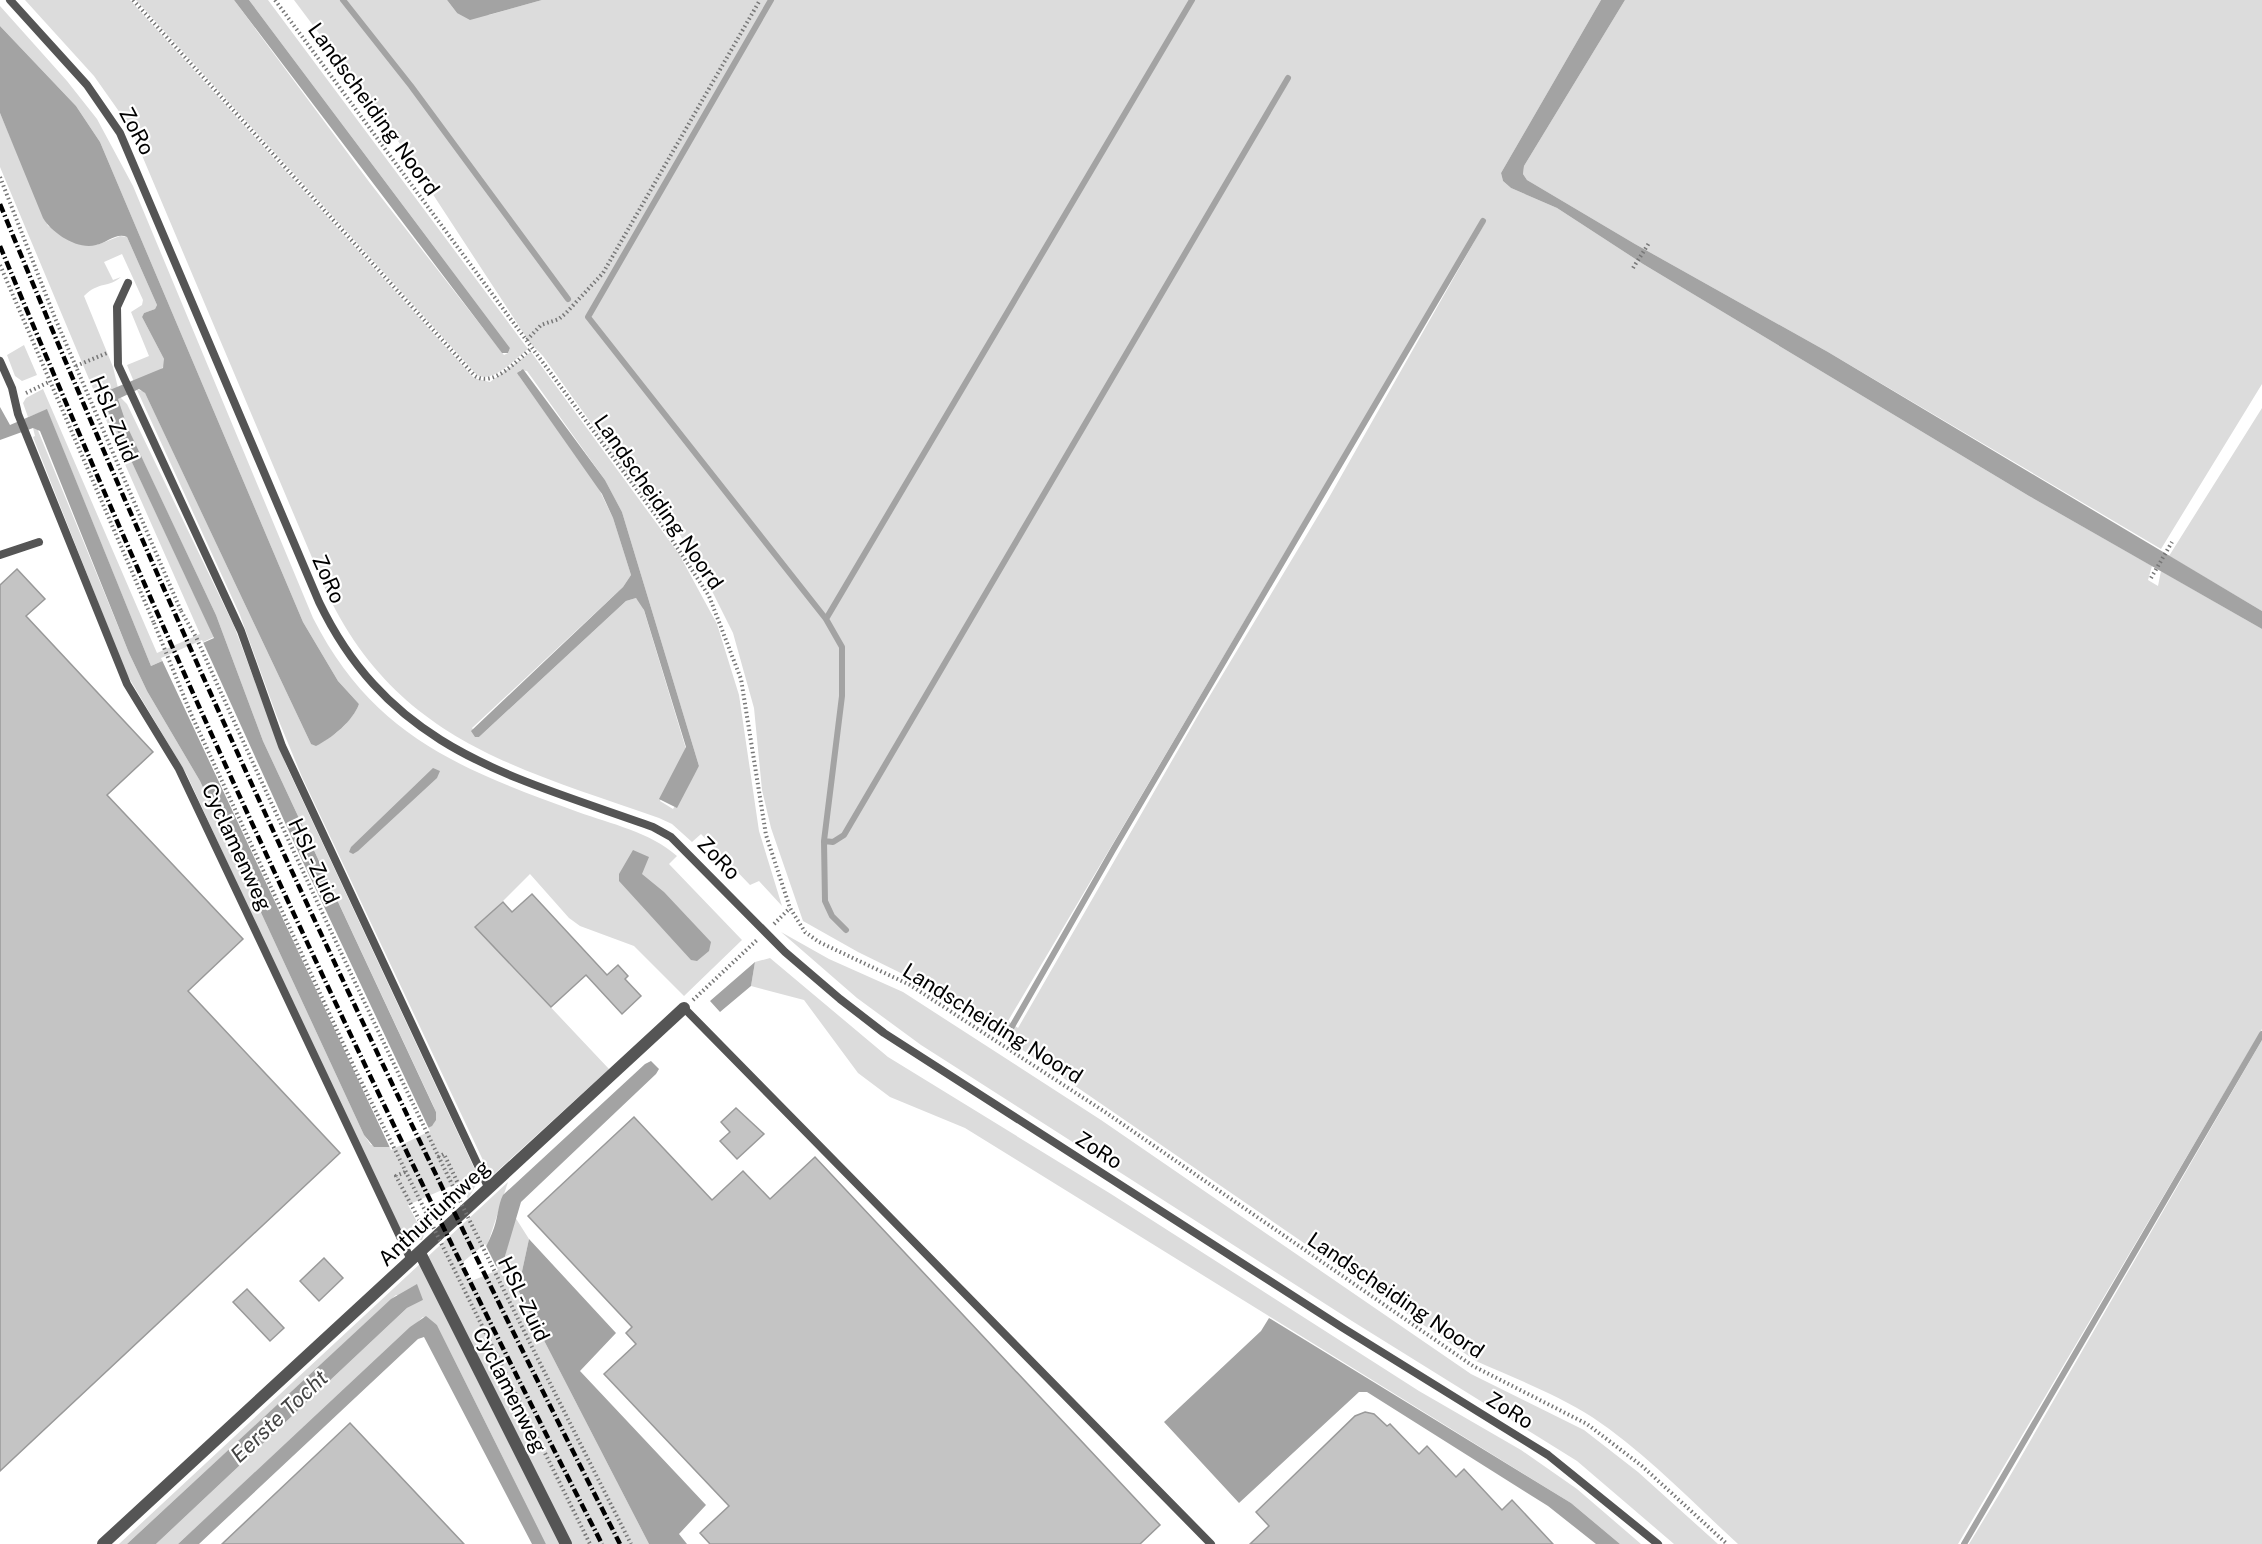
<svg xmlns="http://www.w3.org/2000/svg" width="2262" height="1544" font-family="'Public Sans',sans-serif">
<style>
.green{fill:#dcdcdc;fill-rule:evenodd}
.water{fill:#a3a3a3}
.pier{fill:#fff}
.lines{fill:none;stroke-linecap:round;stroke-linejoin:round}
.stream{stroke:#a3a3a3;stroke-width:6}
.building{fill:#c4c4c4;stroke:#999;stroke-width:1.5}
.path{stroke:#777;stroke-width:4;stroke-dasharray:1.5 3;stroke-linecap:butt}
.lane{stroke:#555;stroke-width:8}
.street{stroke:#555;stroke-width:12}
.rail{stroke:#000;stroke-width:4.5;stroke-dasharray:9 3 1.5 3;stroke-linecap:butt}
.path-bridge{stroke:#777;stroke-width:4;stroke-dasharray:1.5 3;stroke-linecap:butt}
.labels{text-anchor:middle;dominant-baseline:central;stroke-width:4.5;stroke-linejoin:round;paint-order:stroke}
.street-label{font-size:21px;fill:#000;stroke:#fff}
.water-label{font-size:22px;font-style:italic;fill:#444;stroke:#fff}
</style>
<rect width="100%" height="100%" fill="#fff"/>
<path class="green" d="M25 0H130L474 378 490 382 531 352 679 554 717 624 739 695 759 831 782 906 759 881 750 885 701 834 692 842 672 824 659 818C518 768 398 741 327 593L130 127 94 76ZM520 370 527 371 605 480 622 512 699 766 673 809 660 801 686 749 642 604 636 598 626 601 479 737 472 728 623 587 631 575 613 518 598 487 519 376Z
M136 0H234L370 183 504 355 508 353 510 348 249 0H268L528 349C516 358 493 384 477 375Z
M294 0H447L457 13 489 15 542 0H1601L1501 173 1503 181 1511 188 1557 208 1643 264 2029 496 2152 566 2148 580 2158 586 2161 571 2262 629V1029L1958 1544H1738C1691 1501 1645 1452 1592 1417 1556 1394 1514 1378 1476 1361L1030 1055 915 980 858 952 803 921 771 828 762 790 754 708 733 633 703 573 677 530 652 508 543 356 530 343 387 124ZM1482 219 1486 221 1327 501 1200 712 1018 1028 1008 1021Z
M1625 0H2262V384L2161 549 1828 352 1635 244 1527 180 1523 174 1524 166Z
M0 6 67 81 97 119 133 186 313 618C373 736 460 769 578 812 611 824 650 832 677 856L669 864 742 940 684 996 634 946 580 926 569 918 530 874 476 928 609 1069 493 1175 489 1173 302 777 276 714 240 615 137 390 144 391 147 397 311 744C329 744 353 720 359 704L338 681 303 622 100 142 76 106 0 26Z
M0 113 48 226 97 245 120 236 127 237 157 305 155 309 144 313 142 317 164 359V366L158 373 134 382 127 365 149 356 131 312 142 305 143 300 122 254 104 262 113 280 121 277C109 288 99 281 84 296L113 367 118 388 100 394 214 637 151 666 47 410 28 417 23 403 26 398 43 389 157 653 200 634 120 453 0 167Z
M24 345 37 375 22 381 15 376 7 355Z
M120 397 127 404 234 626 286 765 476 1172 477 1183 468 1199 460 1182 408 1205 424 1235 422 1240H409L401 1230 325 1074 187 775 126 673 33 437 35 436 33 428H37L129 653 147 691 200 781 364 1135 371 1145 423 1132 434 1123 436 1112 433 1105 263 741 216 615 120 412 117 400Z
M2262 408V611L2169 556Z
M781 932 829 959 903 992 1101 1120 1471 1374 1584 1430 1638 1472 1718 1544H1674L1577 1461 1352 1321 921 1045 857 998Z
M770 958 888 1057 1111 1194 1419 1391 1521 1450 1577 1489 1641 1544H1620L1571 1503 965 1128 890 1097 858 1073 804 1000 751 986 755 962Z
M2262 1040V1544H1969L2003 1488Z
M508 1182 487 1246 481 1252 504 1260 515 1217 529 1239 518 1290 649 1544H546L437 1325 423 1317 178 1544H156L407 1308 423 1300 396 1295 127 1544H119Z"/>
<path class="water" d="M234 0H249L510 348 508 353H502Z
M447 0H542L470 20 457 13Z
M1601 0H1625L1524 166 1523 174 1527 180 1635 244 1828 352 2262 611V629L2029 496 1643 264 1557 208 1511 188 1503 181 1501 173Z
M0 26 76 106 100 142 303 622 338 681 359 704C353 721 332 738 316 746L311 744 145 393 139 389 118 399 127 426 216 615 263 741 436 1112V1120L432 1126 389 1147H374L364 1135 200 781 147 691 129 653 40 431 33 428 0 440V407L10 425 47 409 151 666 214 638 100 394 163 368 164 359 142 317 144 313 155 309 157 305 127 237C117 232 106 243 96 245 77 250 52 233 43 218L0 113Z
M523 369 605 480 622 512 699 766 677 808 659 799 686 747 644 610 636 598 626 601 479 737H475L471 731 623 587 631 575 613 518 602 494 519 376 517 373Z
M433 768 440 771 437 778 358 851 353 854 349 852 351 847Z
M633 850 649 857 642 874 664 892 711 942 709 951 697 961 691 960 619 881V874Z
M755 962 751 986 720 1012 710 1001Z
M651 1061 659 1069 656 1074 521 1202 503 1263 473 1277C479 1259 488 1245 494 1228 498 1217 498 1205 503 1195L645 1064Z
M529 1239 616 1333 580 1371 706 1505 679 1534 687 1544H649L518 1290Z
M417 1284 423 1300 407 1308 156 1544H127L391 1299Z
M426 1316 437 1325 546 1544H532L424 1337 418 1339 199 1544H178L410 1327Z
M1269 1318 1571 1503 1620 1544H1596L1548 1506 1367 1392H1359L1239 1503 1164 1422 1261 1331Z"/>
<path class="pier" d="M202 640 302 860 430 1131 391 1150 161 658Z
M485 1244 498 1270 474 1280 469 1279 463 1267 464 1261Z"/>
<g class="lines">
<path class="stream" d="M343 0 411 86 568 299
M771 0 588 317 826 619 842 647V696L824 841 825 901 832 916 846 930
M826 619 1192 0
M824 841 833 842 844 835 1288 78
M1010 1030 1113 850 1483 221
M1964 1544 2262 1034"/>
</g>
<path class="building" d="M17 569 45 599 26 616 153 752 107 795 243 939 188 991 340 1153 0 1471V585Z
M532 894 607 975 618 965 628 976 625 979 641 996 622 1014 586 975 551 1007 475 927 503 902 512 912Z
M736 1108 764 1134 737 1159 720 1141 730 1132 721 1122Z
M634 1117 712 1200 743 1171 770 1199 815 1157 1160 1525 1140 1544H710L700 1533 729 1506 604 1374 636 1344 626 1333 632 1327 528 1216Z
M324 1258 343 1278 319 1301 300 1281Z
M247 1289 284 1328 270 1341 233 1302Z
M1365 1412 1374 1414 1387 1426 1390 1424 1419 1454 1427 1446 1456 1477 1464 1469 1502 1510 1512 1500 1553 1544H1250L1269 1526 1256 1512 1355 1416Z
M350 1423 464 1544H222Z"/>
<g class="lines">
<path class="path" d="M133 0 475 376C494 388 518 359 532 348
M275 0 657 517 709 596 741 679 766 835 790 908 805 932 819 942 910 985 1105 1112 1473 1366 1587 1424 1642 1466 1727 1544
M0 177 55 318 181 611
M0 265 154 623
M1633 268 1649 243
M527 340 541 325 559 319 566 313 603 273 760 0
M76 366 107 353
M26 393 49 382
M2151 578 2172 542
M774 924 790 908
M693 1000 758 939
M438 1157 444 1154 463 1194
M405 1172 396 1176 424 1229"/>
<path class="lane" d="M10 0 87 85 120 133 319 602C390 750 511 776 653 827L671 837 785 952 840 999 884 1033 1343 1328 1548 1455 1658 1544
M128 283 117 307 118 365 241 631 282 746 489 1189
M0 361 12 388 18 414 127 684 179 769 411 1260
M0 555 39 542
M684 1008 1211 1544"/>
<path class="street" d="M420 1253 566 1544
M103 1544 684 1008"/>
<path class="rail" d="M0 204C187 660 396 1105 620 1544
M0 246C183 687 384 1119 602 1544"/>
<path class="path-bridge" d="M181 611 196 637C333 943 479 1245 631 1544
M154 623 191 714 354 1067 590 1544"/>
</g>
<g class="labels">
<g class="street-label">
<text transform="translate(374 109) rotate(54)">Landscheiding Noord</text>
<text transform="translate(137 131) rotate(62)">ZoRo</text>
<text transform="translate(114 419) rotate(67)">HSL-Zuid</text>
<text transform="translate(659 502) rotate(55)">Landscheiding Noord</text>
<text transform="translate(329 579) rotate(66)">ZoRo</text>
<text transform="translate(237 847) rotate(65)">Cyclamenweg</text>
<text transform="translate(719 858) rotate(46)">ZoRo</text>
<text transform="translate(314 861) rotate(65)">HSL-Zuid</text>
<text transform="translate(993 1023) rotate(32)">Landscheiding Noord</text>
<text transform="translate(1099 1150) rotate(33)">ZoRo</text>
<text transform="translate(434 1213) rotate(-43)">Anthuriumweg</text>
<text transform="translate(1396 1295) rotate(34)">Landscheiding Noord</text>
<text transform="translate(524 1299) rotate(64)">HSL-Zuid</text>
<text transform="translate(510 1390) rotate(63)">Cyclamenweg</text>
<text transform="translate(1510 1410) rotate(32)">ZoRo</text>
</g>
<g class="water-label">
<text transform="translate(279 1416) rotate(-43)">Eerste Tocht</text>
</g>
</g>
</svg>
